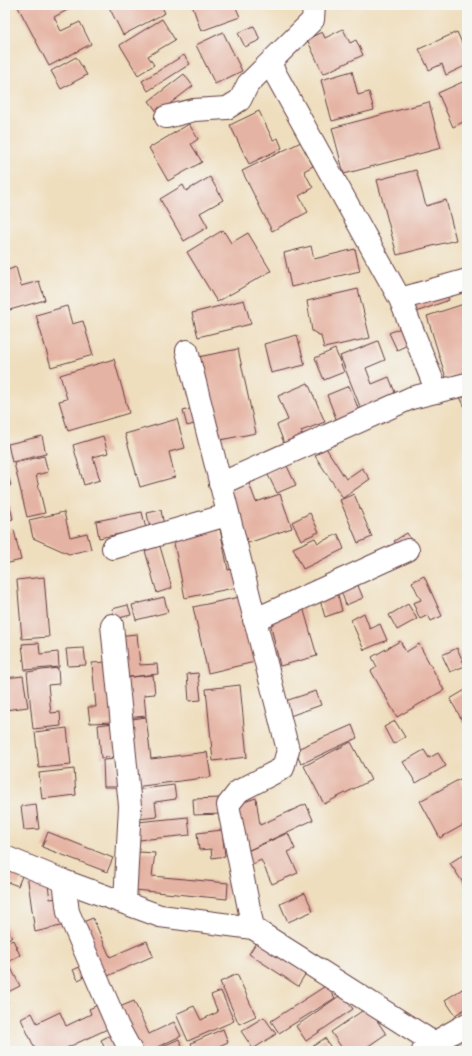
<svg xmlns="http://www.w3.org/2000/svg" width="472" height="1056" font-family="'Balsamiq Sans',sans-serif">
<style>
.building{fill:#e5b3a3}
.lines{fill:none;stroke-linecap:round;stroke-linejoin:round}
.minor-casing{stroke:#633c41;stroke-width:24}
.minor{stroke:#fff;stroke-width:22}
</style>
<rect width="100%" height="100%" fill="#f6f6f2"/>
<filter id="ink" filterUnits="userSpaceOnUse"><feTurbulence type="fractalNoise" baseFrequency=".025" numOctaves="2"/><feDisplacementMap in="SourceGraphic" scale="8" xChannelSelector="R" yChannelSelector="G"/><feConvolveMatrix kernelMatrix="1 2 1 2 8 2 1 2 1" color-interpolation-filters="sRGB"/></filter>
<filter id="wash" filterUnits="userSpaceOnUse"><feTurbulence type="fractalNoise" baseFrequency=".012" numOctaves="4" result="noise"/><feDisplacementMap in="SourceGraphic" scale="16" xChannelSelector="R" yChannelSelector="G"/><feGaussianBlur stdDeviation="0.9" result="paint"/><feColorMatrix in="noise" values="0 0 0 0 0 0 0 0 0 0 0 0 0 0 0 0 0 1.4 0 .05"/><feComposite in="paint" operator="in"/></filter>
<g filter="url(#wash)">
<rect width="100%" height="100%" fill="#efdebe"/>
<g id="blocks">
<path class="building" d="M17 5H77L54 17 61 31 80 22 91 44 49 66Z
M108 5H161L165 13 123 35Z
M192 5H235L240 17 201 31Z
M162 19 175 40 148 56 154 65 138 75 120 45Z
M254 26 260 40 245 47 238 33Z
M343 29 350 43 356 40 363 55 323 74 307 39 322 32 325 38Z
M223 32 242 71 215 84 196 45Z
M457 32 467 54V65L446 75 442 64 429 70 419 49Z
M184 55 190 64 148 91 142 81Z
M76 57 87 75 61 89 51 71Z
M352 71 358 95 369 92 374 110 332 121 321 80Z
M184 74 193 86 158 113 149 101Z
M467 80V120L453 127 438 93Z
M429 102 441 148 344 174 332 128Z
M259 111 273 140 278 138 282 148 249 164 230 125Z
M189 124 198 139 191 144 202 162 168 181 149 148Z
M301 142 313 166 304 171 313 188 299 196 308 212 272 231 242 171Z
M416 170 426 206 446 200 456 240 397 255 377 180Z
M210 177 223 200 200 213 208 227 184 241 160 199 183 185 186 191Z
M223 230 231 243 248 233 271 271 217 302 187 252Z
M311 246 314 259 355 249 360 271 291 287 284 253Z
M16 267 21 286 39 281 45 300 6 311 5 271Z
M358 289 370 338 324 348 321 336 312 331 307 301Z
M446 294 449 300 416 312 413 306Z
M244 300 251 324 198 337 192 313Z
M467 303V372L446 378 427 316Z
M67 306 72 324 83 321 93 355 51 367 36 315Z
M405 326 412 343 397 350 389 333Z
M297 335 305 365 271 373 264 344Z
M378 341 385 360 366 368 372 384 389 377 396 395 361 409 340 356Z
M238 349 256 433 215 441 198 357Z
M335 349 344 372 324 380 315 358Z
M114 359 129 413 68 431 59 401 67 399 60 375Z
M308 383 325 422 301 431 305 440 286 448 277 425 288 420 278 396Z
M349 386 361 415 338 424 327 395Z
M460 397H467V411Z
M196 407 201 422 187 426 183 411Z
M177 419 185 448 169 452 175 477 140 487 125 434Z
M42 436 46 454 12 462 8 444Z
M103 436 108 453 93 457 100 480 84 485 73 445Z
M326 448 346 479 362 468 370 479 343 498 315 456Z
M44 456 48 472 36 475 45 513 27 517 14 463Z
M286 464 296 485 277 493 267 473Z
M5 465 11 485 5 487Z
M249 483 256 502 280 494 292 528 245 544 226 490Z
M5 494H7L13 519 5 521Z
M354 494 372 537 358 543 340 500Z
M161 510 164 526 150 529 147 513Z
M64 512 70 537 87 533 91 549 69 554 33 538 29 520Z
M142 512 146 529 99 538 96 521Z
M310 513 319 532 301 540 292 522Z
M220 529 228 570 239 567 243 586 185 598 173 538Z
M14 530 21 560 5 564V532Z
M407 533 412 541 400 549 394 541Z
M338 534 344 549 303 569 293 548 315 538 318 543Z
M159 543 172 588 157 593 144 547Z
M424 576 442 616 431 621 428 615 420 619 413 603 421 600 412 582Z
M44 577 49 637 22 639 17 580Z
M357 583 363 598 346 605 341 591Z
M338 595 342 611 325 617 320 600Z
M244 596 259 661 208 673 193 607Z
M164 597 168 612 136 620 132 605Z
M408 604 417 619 397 630 389 615Z
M128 605 131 615 115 619 112 609Z
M303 607 317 656 280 666 270 622Z
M364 613 370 629 380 624 387 640 364 650 351 620Z
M137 634 140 665 157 664 158 674 120 678 116 636Z
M400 641 406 652 419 644 444 690 397 717 371 671 377 667 372 657Z
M39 643 40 654 58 652 59 667 25 670 22 644Z
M84 648 86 665 68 666 66 649Z
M457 648 465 666 450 672 442 655Z
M107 662 113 722 90 723 88 707H96L92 663Z
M58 668 59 684 48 685 51 713 60 712 61 726 33 729 27 672Z
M198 673 201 700 189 701 187 674Z
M153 675 155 694 144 695 146 716 126 718 121 678Z
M23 676 28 707 5 710V694H8L5 678Z
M240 685 247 757 213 761 206 689Z
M467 689V729L450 699Z
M316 691 321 705 287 717 282 702Z
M146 717 151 759 207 752 211 777 135 787 126 720Z
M395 721 405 737 393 744 384 727Z
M113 723 116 757 101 758 98 725Z
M352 725 357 738 301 764 295 750Z
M67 728 71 765 39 768 35 732Z
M351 742 371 780 324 804 304 766Z
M424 750 429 758 438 753 446 766 416 783 403 762Z
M117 759 118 787H104L103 760Z
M74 769 76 795 42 799 39 773Z
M460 779 467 793V823L440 838 420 801Z
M174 785 176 799 155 802 157 817 139 819 134 790Z
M221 798 222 814 194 815 193 799Z
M256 798 260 825 306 804 313 820 245 852 235 805Z
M36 804 39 829 24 830 21 806Z
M188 817 190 835 139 840 137 822Z
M222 830 225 856 212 858 211 849 199 850 197 833Z
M48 832 113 858 107 872 42 847Z
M288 833 295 849 288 852 298 873 272 884 261 860 251 865 245 852Z
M139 852 155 853 152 876 228 883 227 899 135 890Z
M467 852V889L450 863Z
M5 863 24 871 18 886 5 881Z
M27 874 47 879 50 899 58 898 65 925 35 932Z
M305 893 313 911 288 922 280 904Z
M93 918 110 957 147 941 153 956 101 979 78 924Z
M5 923 12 937 5 941Z
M13 940 20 955 8 962 20 986 8 992 5 986V944Z
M257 941 306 973 298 986 249 954Z
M84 965 89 975 78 980 73 970Z
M237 974 256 1016 239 1024 220 982Z
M327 985 335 998 279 1033 271 1021Z
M467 986V1008L455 1015 445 1000Z
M221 991 234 1021 188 1041 176 1014 194 1006 201 1020 218 1012 211 995Z
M342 994 353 1009 306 1041 296 1026Z
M5 995 8 1003 5 1004Z
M134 1001 149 1034 174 1022 181 1036 148 1051H137L117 1008Z
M102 1003 114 1026 60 1051H36L21 1019 32 1013 37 1023 60 1012 66 1026 91 1014 89 1009Z
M368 1007 386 1034 361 1051H344L331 1032Z
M264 1017 276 1034 253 1049 241 1031Z
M223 1029 228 1042 208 1051H194L191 1043Z
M116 1032 125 1051H106L101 1040Z
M467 1035V1051H462L456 1043Z
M325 1038 333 1051H306Z
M179 1039 184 1051H152Z"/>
</g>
</g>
<g filter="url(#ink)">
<use href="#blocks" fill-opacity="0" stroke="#633c41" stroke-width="1"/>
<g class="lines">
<g class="minor-casing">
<path id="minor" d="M270 64 400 299 437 392
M166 117 194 110 227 108 240 100 248 84 313 20 314 5
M400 299 467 280
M187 351 288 750 283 768 239 791 228 805 253 928
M220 484 411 398 467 384
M113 548 227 515
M254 620 408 550
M112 625 130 806 125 902
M5 857 64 881 160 916 253 928 434 1043
M64 881 68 912 118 1027 131 1051
M423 1051 434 1043 467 1024"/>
</g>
<use href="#minor" class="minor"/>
</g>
</g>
<rect width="472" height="1056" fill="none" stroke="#f6f6f2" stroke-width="20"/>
</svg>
